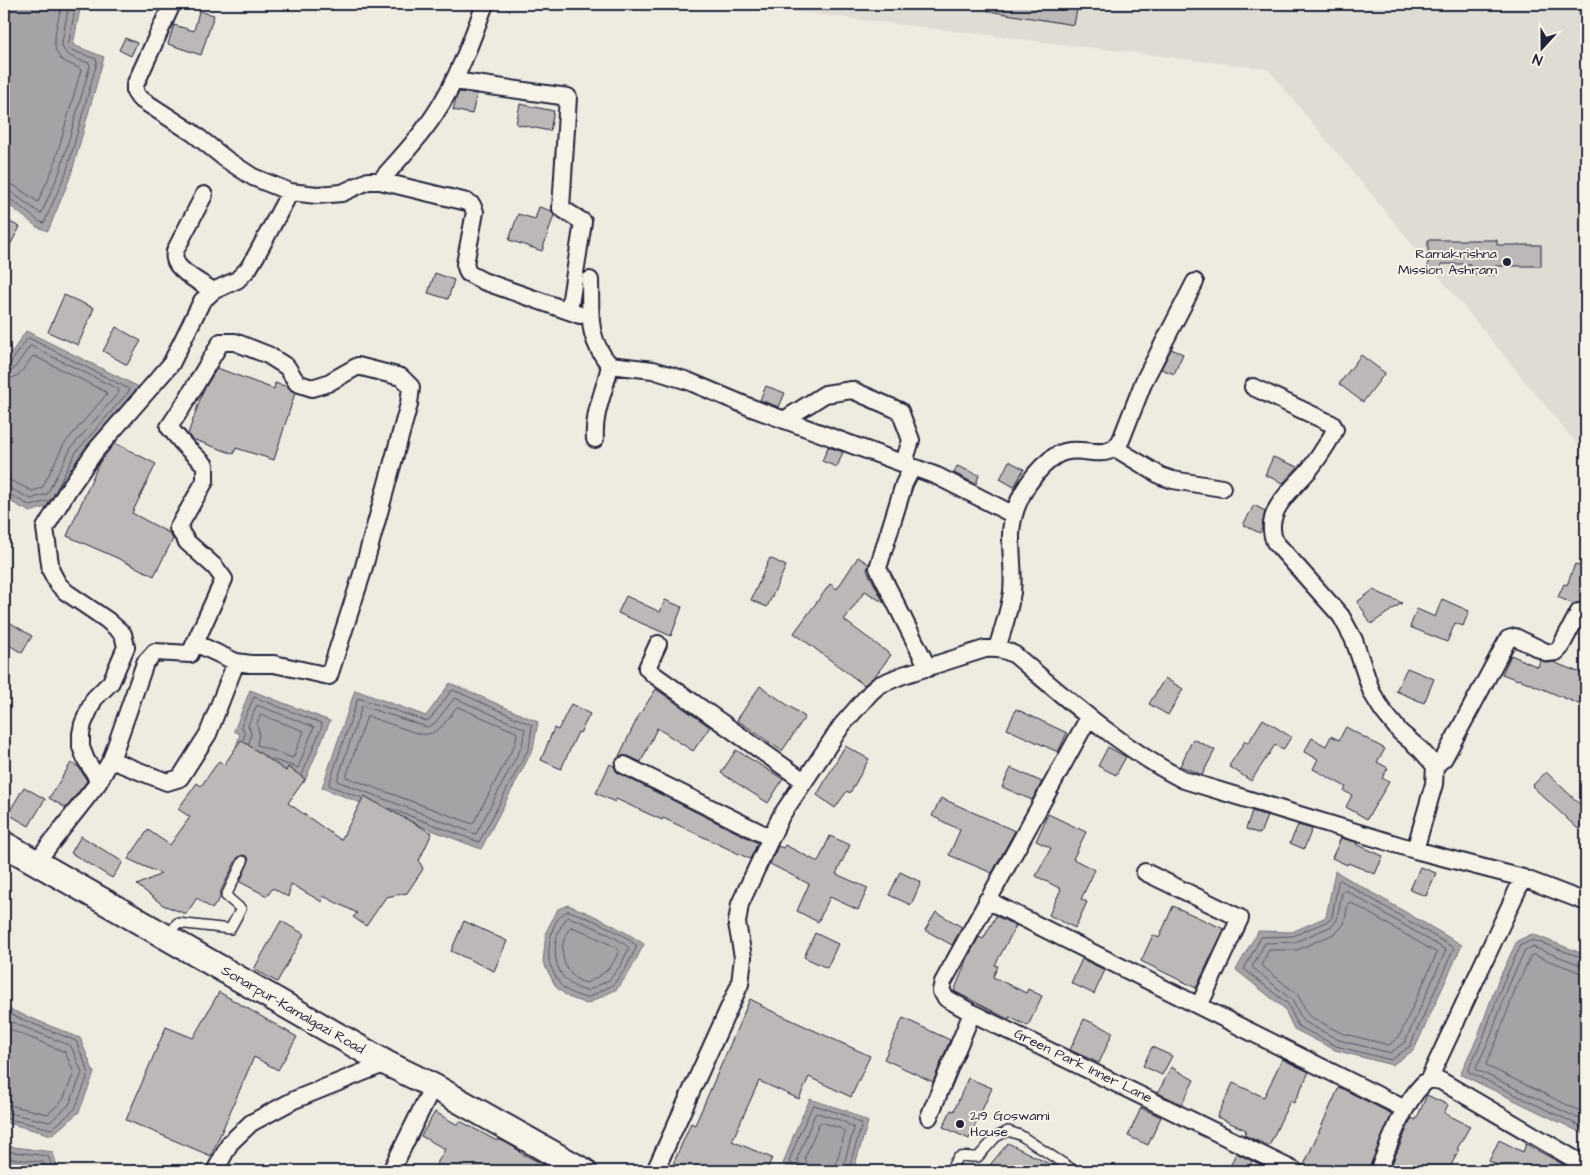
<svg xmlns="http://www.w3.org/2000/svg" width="1590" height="1175" font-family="'Architects Daughter',sans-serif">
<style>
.built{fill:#dfdcd4}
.water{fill:#a6a3a6;stroke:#716f7b}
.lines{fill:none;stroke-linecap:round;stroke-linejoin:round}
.shore{stroke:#575666;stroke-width:1}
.building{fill:#bbb8b7;stroke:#22223b}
.lane-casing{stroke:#22223b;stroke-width:12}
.street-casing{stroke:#22223b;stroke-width:20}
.secondary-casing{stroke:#22223b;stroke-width:28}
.lane{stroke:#f7f3e8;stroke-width:9}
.street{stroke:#f7f3e8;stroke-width:16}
.secondary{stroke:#f7f3e8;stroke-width:24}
.poi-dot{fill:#22223b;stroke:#f7f3e8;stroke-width:2}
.labels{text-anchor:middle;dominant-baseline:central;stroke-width:4;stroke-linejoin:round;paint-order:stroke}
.poi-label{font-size:14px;fill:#22223b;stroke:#f7f3e8;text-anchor:end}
.street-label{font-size:14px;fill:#22223b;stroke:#f7f3e8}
</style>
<rect width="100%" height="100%" fill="#eeebe1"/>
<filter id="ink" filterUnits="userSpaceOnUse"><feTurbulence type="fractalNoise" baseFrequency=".02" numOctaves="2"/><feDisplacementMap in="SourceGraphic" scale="10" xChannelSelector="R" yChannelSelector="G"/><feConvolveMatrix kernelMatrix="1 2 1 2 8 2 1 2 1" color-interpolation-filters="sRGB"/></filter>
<g filter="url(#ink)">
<path class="built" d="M793 4H1586V455L1268 69 790 11Z"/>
<path class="water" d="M4 4H81L73 45 104 57 71 175 48 231 37 227 4 201Z
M26 331 139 387 80 454 55 504 30 512 4 498V364Z
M450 683 538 722 533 749 481 849 322 788 355 690 426 716Z
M250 690 330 721 304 783 233 757 240 734 234 731Z
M1335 871 1462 945 1414 1050 1392 1065 1335 1050 1294 1029 1284 1008 1236 970 1258 931 1292 932 1326 917Z
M568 905C595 915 620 928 644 944L630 971 617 989 587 1004 568 997 556 987 543 962 546 932 558 909Z
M1532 934 1586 955V1135L1460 1074 1478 1036 1497 983 1517 941Z
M4 1007 80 1038 94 1073 79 1112 52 1135 4 1122Z
M810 1099 847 1111 868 1122 853 1171H793L783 1164 794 1134Z
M6 1146 53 1152 58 1171H4V1148Z"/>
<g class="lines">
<path class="shore" d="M4 183 15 186 38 202 53 168 81 70 79 68C73 65 66 63 61 59 48 47 59 19 62 4
M4 191 11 192 41 214 60 171 90 66 89 63C77 59 62 57 62 42L69 4
M4 197 9 198 40 222 44 223 66 173 97 62 96 59 71 50 68 46 76 4
M4 366 10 364 27 339 29 338 129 389V391L76 452 54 494
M4 373 9 372 14 369 29 347 31 346 118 389 119 392 71 448 47 494 31 499 10 488 4 487
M4 380C19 379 24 368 32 357L34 356 106 392 107 394 64 444 42 488 32 491 12 481 4 480
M4 494H8L31 506 51 500
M455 698 525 729 522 746 476 834 337 781 362 706 427 727 434 724Z
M458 707 516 732 517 734 515 744 473 824 346 777 367 716 419 734C438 737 446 721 456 708Z
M261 715 304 731 293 758 257 745 259 733 257 724Z
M243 740 245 733 241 726 254 697 321 723 322 726 302 775
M249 744 251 733 248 725 257 705 314 727 298 768 271 759
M362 798 330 786 329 784 358 698 426 721 430 719 451 691 453 690 532 725 529 748 479 842 389 808
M1340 880 1454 948 1410 1046 1391 1060 1336 1046 1298 1026 1288 1004 1244 969 1261 937 1293 936 1330 920 1332 917 1338 882Z
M1345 890 1446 950 1405 1042 1390 1053 1339 1040 1303 1021 1292 1000 1252 967 1265 943 1295 942 1332 926 1337 920 1342 892Z
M1350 902 1437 953 1399 1037 1389 1045 1341 1033 1309 1016 1298 995 1261 965 1269 950H1297L1336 933 1344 924 1348 904Z
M568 911C588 917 622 932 637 946L626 968 613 985 587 998C578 996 566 992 560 984 556 978 549 965 549 959 548 943 552 917 568 911Z
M568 917C586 923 615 935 629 948L621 965 609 980 587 991C560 985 551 962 557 936 558 930 563 924 566 919Z
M571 927 583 931 615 947 619 950C613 968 603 975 586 983 562 977 555 945 571 927Z
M1586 959 1533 940 1521 945 1502 985 1483 1038 1468 1070 1469 1072 1586 1129
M1586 966 1581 965 1533 947 1525 950 1508 987 1489 1041 1476 1067 1477 1070 1586 1122
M1586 973 1579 972 1534 955H1531L1515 990 1496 1042 1486 1064 1487 1066 1586 1114
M4 1012 76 1041 89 1073 75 1109 52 1129 4 1118
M4 1019 71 1046 82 1073 69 1105 50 1122 4 1112
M4 1027 65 1052 74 1073 63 1100 48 1114 4 1104
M4 1151 48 1156 54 1171
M4 1158 43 1162 47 1171
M795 1171 794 1167 789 1161 799 1135 812 1107 814 1105 845 1115 862 1124 848 1171
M801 1171V1166L797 1159 815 1114 817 1113 843 1121 854 1128 842 1171
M809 1171 805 1157 819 1124 821 1122 840 1128 845 1132 834 1171"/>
</g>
<path class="building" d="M988 4H1078L1074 25 988 11Z
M199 11 214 15 201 55 168 44 174 25 194 31Z
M125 38 137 43 131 56 119 50Z
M459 92 477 94 472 114 453 110 456 99Z
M520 104 554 111 550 131 516 124Z
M539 207 552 211 554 215 542 251 509 240 518 214 535 219Z
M4 219 20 227 4 256Z
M1428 240H1497V245H1541V266H1495V275H1470V264H1441V268L1428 269Z
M435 273 454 280 448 299 428 293Z
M64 295 94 308 78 345 48 332Z
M116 327 141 341 127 365 103 351Z
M1171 349 1183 354 1174 374 1161 369Z
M1361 355 1385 373 1363 402 1339 384Z
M217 368 274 389 275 383 288 387 295 393 274 460 236 448 234 454 192 439 188 434 203 391Z
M766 386 785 393 779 407 760 400Z
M115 443 156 464 132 513 169 533 173 539 154 576 115 557 67 536 99 463Z
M828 447 843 452 837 467 822 461Z
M1273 457 1298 467 1283 483 1265 475Z
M1009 461 1024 469 1014 487 1000 479Z
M957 466 979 475 976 484 954 473Z
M1254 505 1265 511 1262 528 1260 533 1243 525Z
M858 557 869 564 867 570 884 603 865 591 844 620 891 655 875 676 864 685 794 633 830 584 837 589Z
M770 558 786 566 767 607 751 600Z
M1575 564 1586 569V605L1579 602 1573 604 1558 597 1564 584 1567 585Z
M1373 590 1402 603 1371 624 1364 614 1365 613 1357 602Z
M626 596 660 612 665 600 682 607 671 636 618 613Z
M1442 599 1469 611 1463 626 1455 623 1447 642 1410 627 1417 609 1435 617Z
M4 619 32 636 22 653 4 642Z
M1511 655 1538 667 1540 660 1549 663 1553 662 1586 675V691L1581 705 1519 679 1518 680 1502 674Z
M1407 668 1434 679 1424 703 1396 691Z
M1165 678 1183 689 1168 715 1149 704Z
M760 686 805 717 782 751 737 720Z
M656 689 710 727 693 751 657 728 641 762 628 756H619L638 717Z
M571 704 590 714 580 733 578 732 561 769 541 760 554 728 558 730Z
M1016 709 1067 733 1058 752 1007 729Z
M1263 719 1291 737 1283 750 1275 745 1251 781 1229 766 1245 741 1248 743Z
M1346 727 1385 749 1377 762 1388 768 1382 778 1389 782 1367 819 1346 807 1352 795 1344 791 1346 787 1313 769 1318 759 1304 752 1312 738 1326 746 1331 736 1339 740Z
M1193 739 1215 750 1202 775 1180 766Z
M241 740 286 771 288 767 305 779 288 803 341 840 364 796 432 833 419 861 423 869 407 893 386 897 366 926 353 917 357 913 323 896 322 902 291 884 288 897 273 888 267 896 240 882 249 861 248 857 243 855 237 858 220 893V898L212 909 197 898 186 914 163 905 137 885 161 874 128 859 148 830 170 845 190 817 178 809 197 783 201 786 219 761 224 765Z
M845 746 869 759 850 793 847 791 835 808 817 795Z
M1108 747 1126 757 1116 775 1098 766Z
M736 750 783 779 768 803 721 773Z
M71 763 79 767 87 781 66 808 49 798Z
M610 764 614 766 616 771 620 774 758 843 750 859 663 818 662 820 616 799 615 802 596 793Z
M1011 768 1042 782 1032 800 1002 787Z
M1546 772 1586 810V820L1578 829 1532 786Z
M24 787 45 799 29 826 8 814Z
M941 798 1015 831 992 873 949 855 960 830 932 816Z
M1252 811 1267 816 1260 834 1246 829Z
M1048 814 1086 832 1073 859 1095 870 1081 899 1087 902 1075 928 1049 915 1061 889 1036 876 1051 848 1036 841Z
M1298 825 1312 829 1304 849 1290 843Z
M81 836 123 862 112 878 71 853Z
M830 836 850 845 836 874 868 888 858 910 830 897 818 922 797 911 809 884 770 864 778 846 783 848 785 845 818 862Z
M1341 838 1355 842 1357 843 1356 844 1383 856 1375 874 1348 863 1347 865 1332 858Z
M1420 867 1436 873 1426 896 1410 890Z
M900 872 921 882 911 905 889 895Z
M1173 906 1224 929 1196 988 1141 961 1153 935 1159 938Z
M936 912 962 927 952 945 925 930Z
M996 916 1016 926 995 965 998 966 993 977 1026 993 1028 989 1042 996 1028 1026 1009 1017 1008 1019 954 991 969 955 979 937 983 939Z
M281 921 304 934 277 982 254 969Z
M464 921 507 941 494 971 451 951Z
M815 933 838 944 827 968 804 957Z
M1082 959 1105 970 1094 994 1071 983Z
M219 992 297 1037 278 1070 254 1057 211 1156 126 1120 166 1027 193 1038Z
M750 999 762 1005 761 1006 870 1056 851 1097 809 1077 799 1099 759 1081 732 1141 772 1158 766 1171H721L709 1166 707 1171H670L691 1123 695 1125Z
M903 1018 950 1040 933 1082 884 1059Z
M1084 1019 1113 1032 1099 1063 1070 1050Z
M1152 1047 1172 1056 1162 1075 1143 1066Z
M1282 1059 1309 1072 1294 1103 1290 1101 1269 1146 1244 1135 1246 1130 1217 1117 1233 1083 1264 1097Z
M1171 1067 1194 1080 1182 1104 1158 1093Z
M968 1078 992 1088 969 1139 943 1127 951 1110 954 1111Z
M1339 1087 1392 1114 1368 1171H1317L1304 1165Z
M1427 1095 1448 1105 1444 1113 1470 1126 1457 1149 1459 1150 1448 1171H1389L1408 1126 1412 1118 1416 1120Z
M1141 1108 1161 1117 1148 1145 1128 1136Z
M435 1112 458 1125 460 1121 497 1141 498 1139 509 1144 520 1151 519 1152 556 1171H433L445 1149 421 1136Z
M1499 1140 1523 1152 1526 1144 1575 1171H1509L1489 1161Z
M1008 1143 1063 1171H985Z
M1236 1153 1252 1161 1248 1171H1228Z"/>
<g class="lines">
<g class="lane-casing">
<path id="lane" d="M168 937 177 923 230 929 241 909 226 896 243 861
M950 1171C960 1150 959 1158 978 1157L996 1137 1008 1131 1020 1135 1075 1171"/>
</g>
<g class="street-casing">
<path id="street" d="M172 4 135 85V92L139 98 193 133 227 160 253 177 290 192 317 195 342 193 368 181H380C401 157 424 133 440 106 460 74 472 38 485 4
M454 81 568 97 561 208 583 222 569 311
M380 181 467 202 472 205 475 212 465 264 468 273 483 281 580 315
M204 195 175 251C175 253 174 256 175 259 177 271 203 284 213 291
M590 280C591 314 586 338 610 365L653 370 688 381 752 408 937 476 1014 515
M1253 387 1332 424 1335 429 1333 434C1326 446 1318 459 1309 470 1292 490 1262 512 1275 542L1341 616 1354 640 1372 693 1383 711 1400 732 1421 750 1435 766 1434 784 1415 850
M784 420 825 394 852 390 900 411 911 440 906 456 907 466
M595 439C593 412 605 391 610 365
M1115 448 1161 476 1173 480 1222 488
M912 468 904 484 878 568 928 668
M195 643 236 662
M658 644 647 668 653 674 804 781
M997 648C1003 630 1009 612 1012 592 1014 574 1011 557 1011 539 1010 509 1028 477 1051 459 1073 441 1096 459 1113 449 1116 447 1119 443 1121 440L1144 381 1195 282
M624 765 771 838
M1435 766 1444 758 1508 639 1515 637 1548 653 1556 652 1560 648 1579 612
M98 783 111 760 145 663 155 652 190 654 224 579 215 567 187 542 178 528 205 481V465L184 445 169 427 183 406 221 342H235L268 355 287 367 297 383 312 388 328 383 358 366 401 377 411 387 409 404 362 574 329 676 274 664H251L236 662 208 734 180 778 167 782 111 760
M36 862 98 783 95 774 86 760 81 747V734L83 724 94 699 111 682 126 647 123 634 107 620 66 592 58 584 51 571 45 528 68 490 96 450 171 364 202 301 213 291 237 280 248 269 257 254 290 192
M1145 872 1240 918 1199 1006
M987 900 1405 1109
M972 1013 946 998 941 991 943 982 1089 717
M1429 1079 1523 878
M929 1117 972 1013 1295 1171
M215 1171 230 1143 251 1123 294 1100 386 1063
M391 1171 433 1086
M655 1171 740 984 743 957 737 923 740 904 781 816 842 725 871 692 879 685 903 675 985 649C997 648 1004 649 1015 655 1068 700 1121 748 1184 780L1415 850 1523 878 1586 902
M1378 1171C1390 1144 1405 1096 1429 1079L1441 1081 1586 1166"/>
</g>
<g class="secondary-casing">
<path id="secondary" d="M4 844 386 1063 433 1086 584 1171"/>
</g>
<use href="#lane" class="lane"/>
<use href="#street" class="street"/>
<use href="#secondary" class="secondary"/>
</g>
</g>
<g class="poi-dot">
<circle cx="1507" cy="262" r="5"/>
<circle cx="960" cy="1124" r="5"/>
</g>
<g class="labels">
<g class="poi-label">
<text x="1497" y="254">Ramakrishna<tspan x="1497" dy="16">Mission Ashram</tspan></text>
<text x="970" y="1116" text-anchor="start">219 Goswami<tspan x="970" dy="16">House</tspan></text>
</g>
<g class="street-label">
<text transform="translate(293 1010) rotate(30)">Sonarpur-Kamalgazi Road</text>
<text transform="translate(1083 1066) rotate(26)">Green Park Inner Lane</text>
</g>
</g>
<rect width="1590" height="1175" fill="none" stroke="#f7f3e8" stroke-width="20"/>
<rect x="10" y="10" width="1570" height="1155" fill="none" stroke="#22223b" stroke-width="2" filter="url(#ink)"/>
<g transform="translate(1542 48) rotate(201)" stroke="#f7f3e8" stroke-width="4" paint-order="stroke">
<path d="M0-4L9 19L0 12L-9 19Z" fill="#22223b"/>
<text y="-8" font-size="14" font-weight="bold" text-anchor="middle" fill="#22223b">N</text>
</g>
</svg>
